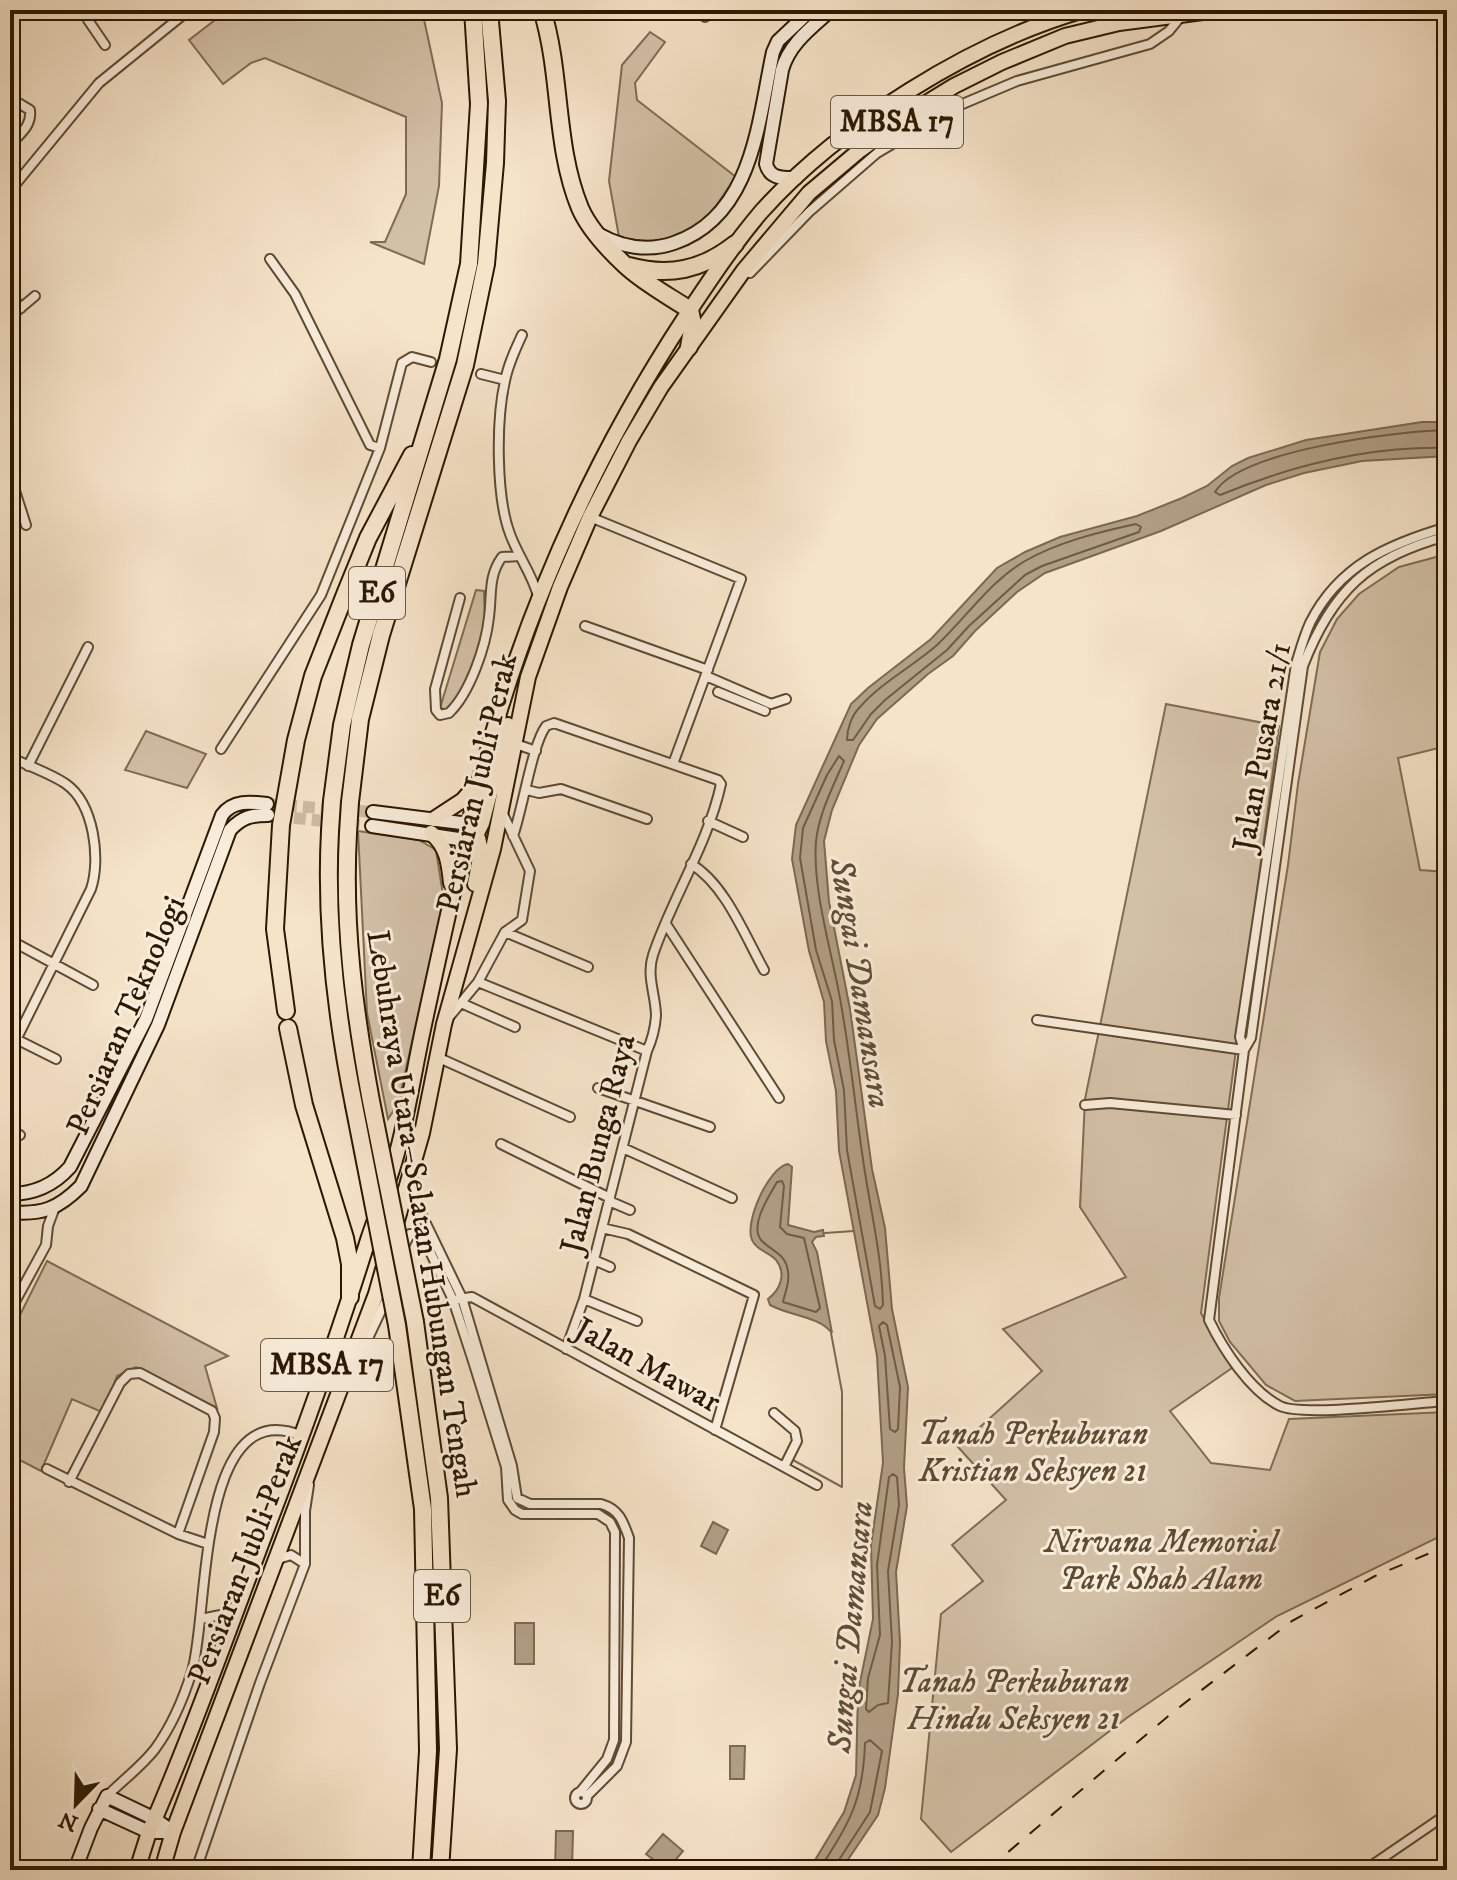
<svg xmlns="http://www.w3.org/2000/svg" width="1457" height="1880" font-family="'IM FELL DW Pica',serif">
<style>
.green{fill:#d3c1a7;stroke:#7f6c54;stroke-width:2}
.water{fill:#b19f85;stroke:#7b6950;stroke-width:2}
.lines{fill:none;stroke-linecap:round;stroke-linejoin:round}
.shore{stroke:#6e5c42;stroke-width:2}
.stream{stroke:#7b6950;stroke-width:2}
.secondary-tunnel{stroke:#cdbba1;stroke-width:12;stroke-dasharray:12 6;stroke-linecap:butt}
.street-casing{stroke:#5e4b32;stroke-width:12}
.secondary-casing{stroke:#2b1800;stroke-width:16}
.primary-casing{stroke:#2b1800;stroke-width:18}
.highway-casing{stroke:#2b1800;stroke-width:20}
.street{stroke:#f9eddc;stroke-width:8}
.secondary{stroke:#f9eddc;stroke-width:12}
.primary{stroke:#f6e4c9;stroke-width:14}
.highway{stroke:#f6e4c9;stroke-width:16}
.rail{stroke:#2b1800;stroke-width:2;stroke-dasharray:14 14;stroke-linecap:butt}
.highway-bridge-casing{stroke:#2b1800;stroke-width:20;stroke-linecap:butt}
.highway-bridge{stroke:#f6e4c9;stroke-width:16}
.labels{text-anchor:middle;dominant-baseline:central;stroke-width:6;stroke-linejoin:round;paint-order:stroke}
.shield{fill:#f9eddc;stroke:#695842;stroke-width:2}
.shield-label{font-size:30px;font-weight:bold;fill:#2b1800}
.street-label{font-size:32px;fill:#2b1800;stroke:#f9eddc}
.park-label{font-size:32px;font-style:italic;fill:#5d4b32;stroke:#f9eddc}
.water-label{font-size:34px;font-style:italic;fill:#614e35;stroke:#f9eddc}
</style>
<rect width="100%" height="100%" fill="#f6e4c9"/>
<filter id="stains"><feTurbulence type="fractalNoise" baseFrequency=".0025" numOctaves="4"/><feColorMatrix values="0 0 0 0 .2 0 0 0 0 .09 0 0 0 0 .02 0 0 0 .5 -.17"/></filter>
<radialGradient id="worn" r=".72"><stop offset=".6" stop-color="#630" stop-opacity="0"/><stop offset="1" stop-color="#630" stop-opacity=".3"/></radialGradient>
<path class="green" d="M228 10H422L442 103 439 186 424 264 370 242H385L406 194V117L265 58 251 63 223 84 189 40Z
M650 32 665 42 635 83 637 100 736 177C725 191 710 218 698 227 676 244 644 243 619 237L609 181 622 65Z
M1447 554V746L1398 758 1420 870 1447 872V1394L1295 1401 1266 1385 1230 1342 1219 1321V1298L1288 865 1298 784 1320 652 1337 619 1359 594 1399 567Z
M476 590 484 591 485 626 465 690 448 710 440 708Z
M1166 704 1279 726 1201 1313 1232 1368 1170 1411 1211 1463 1270 1470 1289 1419 1447 1412V1533L1277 1616 1128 1717 951 1852 921 1819 941 1614 983 1581 952 1545 1006 1500 958 1447 1042 1371 1003 1329 1126 1277 1080 1207 1085 1099Z
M146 731 206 754 187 788 125 770Z
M358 831 419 840 436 850 444 901 398 1104 388 1119 367 1013Z
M47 1261 228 1356 205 1366 217 1408 136 1367 117 1376 104 1413 72 1399 41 1471 10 1455V1335Z"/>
<path class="water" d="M1422 422H1447V456L1362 461 1304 473 1266 485 1161 531 1045 573 1017 592 975 631 953 656 928 674 877 719 859 745 832 810 824 841 829 902 850 1009 872 1169 885 1228 892 1309 908 1387 904 1468 907 1506 896 1572 900 1642 898 1694 885 1788 878 1815 841 1870H809L844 1812 856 1775 858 1692 873 1619 871 1545 883 1463 877 1356 839 1151 836 1091 826 1041 824 1002 809 951 792 859 796 825 851 704 868 688 931 639 997 568 1025 552 1060 537 1137 516 1182 498 1207 486 1232 466 1248 458 1306 440Z
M788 1164 792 1167 788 1225 814 1232 823 1230 824 1236 816 1237 812 1242 817 1252 832 1333C819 1316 790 1316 770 1305L768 1299C780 1290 787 1274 776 1260 769 1252 756 1250 752 1240 744 1222 769 1167 788 1164Z
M713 1522 728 1530 716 1554 701 1546Z
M515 1623H534V1664H515Z
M730 1746H745L744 1779H730Z
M556 1831H573L572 1870H555Z
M663 1834 683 1851 667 1870 646 1854Z"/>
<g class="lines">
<path class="shore" d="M1447 430C1398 431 1240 450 1215 492L1220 495C1293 465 1368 446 1447 448
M1136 524 1141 527 1139 532 1042 566 1025 575 969 626 947 650 885 700 871 714 853 740H847C847 728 852 715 860 707 882 682 912 667 937 645 967 617 989 582 1025 561 1058 542 1099 532 1136 524Z
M839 756 844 761C833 787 819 813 816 841 812 893 834 958 842 1010 851 1061 856 1114 864 1166 871 1213 882 1257 883 1305L880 1309 875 1306 847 1150 844 1090 834 1040 832 1001 816 950 800 858 803 828 827 775Z
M782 1181 784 1186 780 1227 787 1234 804 1238 820 1308 816 1312 783 1302C785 1292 790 1283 788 1272 786 1253 772 1252 761 1240 749 1225 770 1195 777 1182Z
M883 1322 887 1325 900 1387 898 1429 895 1432 890 1429 885 1356 879 1326Z
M893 1474 897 1477 899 1505 888 1571 892 1642 888 1703 878 1705 869 1712 866 1709 868 1678 880 1635 877 1565 889 1477Z
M819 1870C850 1822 863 1801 865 1743L870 1740 882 1751 870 1812 837 1863 835 1870"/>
<path class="stream" d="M825 1233 854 1231
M793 1460 842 1487V1392L831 1333"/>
<path class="secondary-tunnel" d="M267 804 373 812
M276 816 372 826"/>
<g class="street-casing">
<path id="street" d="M93 10 88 15V20L105 45
M705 17 712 10
M10 98 30 110C32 126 20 134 10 145
M10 191 99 83 189 10
M270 259 295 294 370 445 380 448
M750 273 809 212 877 153 953 108 1017 81 1150 44 1169 31 1182 15
M10 294 21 308
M10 317 35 296
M522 335C515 350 508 365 505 381 496 420 496 497 510 534 518 556 532 574 538 596
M481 374 505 380
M10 475 26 525
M590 517 741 579 673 764
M1447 536C1368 557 1332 591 1303 666L1251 1038 1244 1050 1209 1320C1223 1349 1250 1391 1280 1406 1303 1417 1415 1403 1447 1401
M460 598 435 689 436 710 440 715 449 713C470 693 486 646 489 617 492 595 488 576 502 557L520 556
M585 626 708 670
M706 676 771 704 786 699
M718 692 765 711
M513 743 536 751
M221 749 321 595 380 448 402 363 412 357 431 362
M10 757C28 766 50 773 66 784 94 804 101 859 91 889L10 1052
M28 766 88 647
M527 790 539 793 561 789 647 819
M708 821 743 837
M513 836C523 808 532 745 546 726L554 723 718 780 721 784C708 844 672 898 653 955 646 976 656 996 656 1016 655 1029 652 1040 647 1051L584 1299 566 1349
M691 864C725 884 745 936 764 970
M666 924 779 1098
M505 932 588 967
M10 940 93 985
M478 982 647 1051
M461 1003 515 1027
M450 1016 478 982 505 932 522 920 530 871 503 814
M1037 1020 1244 1050
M10 1036 56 1059
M1244 1050 1240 1037 1296 664C1300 651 1304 636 1310 623 1339 565 1389 544 1447 527
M437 1057 570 1117
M598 1088 710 1127
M1085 1105 1110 1103 1236 1115
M10 1130 20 1135
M501 1144 610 1198
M623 1148 732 1198
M412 1180 418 1207 462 1298 512 1466 517 1498 530 1504H601C619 1509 623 1521 629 1538L626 1742 617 1766 587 1796
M609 1201 630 1210
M602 1228 628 1234 754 1295 715 1430
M403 1248 410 1234H417L424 1239 453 1300 472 1358 506 1467 508 1500 515 1510 522 1514H598L610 1522 615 1532 614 1740 607 1759 581 1791
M594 1260 610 1267
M458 1299 472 1297 817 1485
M584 1299 637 1321
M10 1311 46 1245 48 1226 55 1207
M353 1370 388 1296
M774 1413 795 1431 797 1441 784 1467
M47 1469 178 1534 208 1544
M69 1482 120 1383 129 1374 140 1373 212 1411 215 1418 214 1432 178 1534
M278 1559 291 1555 305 1564
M201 1619 235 1612
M575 1798a6 6 0 1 1 12 0a6 6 0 1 1-12 0Z
M107 1796C123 1780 142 1766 155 1749 171 1727 184 1697 192 1671 209 1617 196 1391 302 1436
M196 1870 260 1683 305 1564V1511L309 1485
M1365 1870 1447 1814"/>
</g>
<g class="secondary-casing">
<path id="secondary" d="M796 178C782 178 770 179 766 164L782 70C789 44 811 28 831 10
M598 234C621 247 648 252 674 243 753 216 758 122 773 52L778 41 811 10
M373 812 469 824
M372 826 465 840
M10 1194C34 1194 54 1185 70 1167L146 1019 222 815C233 800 250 802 267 804
M10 1212C42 1215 58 1209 81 1186L158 1025 230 830C242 817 251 815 268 815
M99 1809 149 1832H173
M75 1870 91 1828 107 1796 155 1819 173 1832"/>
</g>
<g class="primary-casing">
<path id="primary" d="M1444 10H1447
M434 819 463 800 476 785
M473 828C485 846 479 863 475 884
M431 833C447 846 449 863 451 883
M465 840 477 833 482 823 508 725
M137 1870 149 1832C193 1731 230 1626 269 1523 305 1429 338 1336 368 1240 378 1210 390 1180 398 1149 408 1111 414 1072 422 1034 440 950 458 866 479 783 522 618 592 459 686 316 710 280 733 245 761 212 839 125 972 42 1084 10
M162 1870 173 1832 376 1294 422 1133 444 1024 493 849 528 677 560 587 590 517 629 441 661 387 744 270 809 193 860 150 915 110 954 86 1002 62 1065 36 1119 23 1218 10"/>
</g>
<g class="highway-casing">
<path id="highway" d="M542 10C562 74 554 145 580 208 589 229 608 249 625 265 644 283 669 296 690 310L693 324 689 347
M629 266C669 277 702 270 735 244
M332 801 342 725 361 645 448 359 469 264 479 104 473 10
M350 802 360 719 381 635 465 365 486 264 495 163 497 101 489 10
M330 831C325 923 336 1015 354 1105
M348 833C343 926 354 1009 371 1101
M286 1011 275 929 281 825 296 740 313 676 346 592 368 538 412 455
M288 1028 304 1105 345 1238 350 1264V1297
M415 1322 439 1498 448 1749 440 1870
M397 1325 423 1509 428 1751 421 1870"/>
</g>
<use href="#street" class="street"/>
<use href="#secondary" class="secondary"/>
<use href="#primary" class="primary"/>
<use href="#highway" class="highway"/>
<path class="rail" d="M987 1870 1173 1712 1292 1621 1375 1576 1447 1546"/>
<g class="highway-bridge-casing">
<path id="highway-bridge" d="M330 831 332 801
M348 833 350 802
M371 1101 415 1322
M354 1105 397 1325"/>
</g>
<use href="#highway-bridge" class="highway-bridge"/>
</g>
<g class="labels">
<g class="shield">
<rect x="831" y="96" width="132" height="52" rx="6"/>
<rect x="349" y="567" width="56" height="52" rx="6"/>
<rect x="261" y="1339" width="132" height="52" rx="6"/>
<rect x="414" y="1570" width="56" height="52" rx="6"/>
</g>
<g class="shield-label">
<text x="897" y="122">MBSA 17</text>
<text x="377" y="593">E6</text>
<text x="327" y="1365">MBSA 17</text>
<text x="442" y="1596">E6</text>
</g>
<g class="street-label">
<text transform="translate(1263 747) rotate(-80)">Jalan Pusara 21/1</text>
<text transform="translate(478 783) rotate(-77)">Persiaran Jubli Perak</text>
<text transform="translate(127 1016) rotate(-67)">Persiaran Teknologi</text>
<text transform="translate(599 1144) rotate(-76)">Jalan Bunga Raya</text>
<text transform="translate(421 1214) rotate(81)">Lebuhraya Utara–Selatan Hubungan Tengah</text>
<text transform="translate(647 1366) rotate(29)">Jalan Mawar</text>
<text transform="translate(246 1560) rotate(-69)">Persiaran Jubli Perak</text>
</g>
<g class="park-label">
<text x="1033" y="1435">Tanah Perkuburan<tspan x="1033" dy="37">Kristian Seksyen 21</tspan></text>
<text x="1161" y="1543">Nirvana Memorial<tspan x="1161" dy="37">Park Shah Alam</tspan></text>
<text x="1014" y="1683">Tanah Perkuburan<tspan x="1014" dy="37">Hindu Seksyen 21</tspan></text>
</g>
<g class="water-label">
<text transform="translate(860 983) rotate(81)">Sungai Damansara</text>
<text transform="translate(851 1627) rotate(-85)">Sungai Damansara</text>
</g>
</g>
<rect width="1457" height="1880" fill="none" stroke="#f6e4c9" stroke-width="40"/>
<rect x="12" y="12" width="1433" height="1856" fill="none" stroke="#2b1800" stroke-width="4"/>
<rect x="20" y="20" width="1417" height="1840" fill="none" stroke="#2b1800" stroke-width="2"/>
<g transform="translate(76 1804) rotate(203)" stroke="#f9eddc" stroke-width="6" paint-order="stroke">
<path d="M0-6L14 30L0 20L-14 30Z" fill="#2b1800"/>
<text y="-12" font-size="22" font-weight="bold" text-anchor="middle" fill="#2b1800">N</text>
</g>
<rect width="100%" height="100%" filter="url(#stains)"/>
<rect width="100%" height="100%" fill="url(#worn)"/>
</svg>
